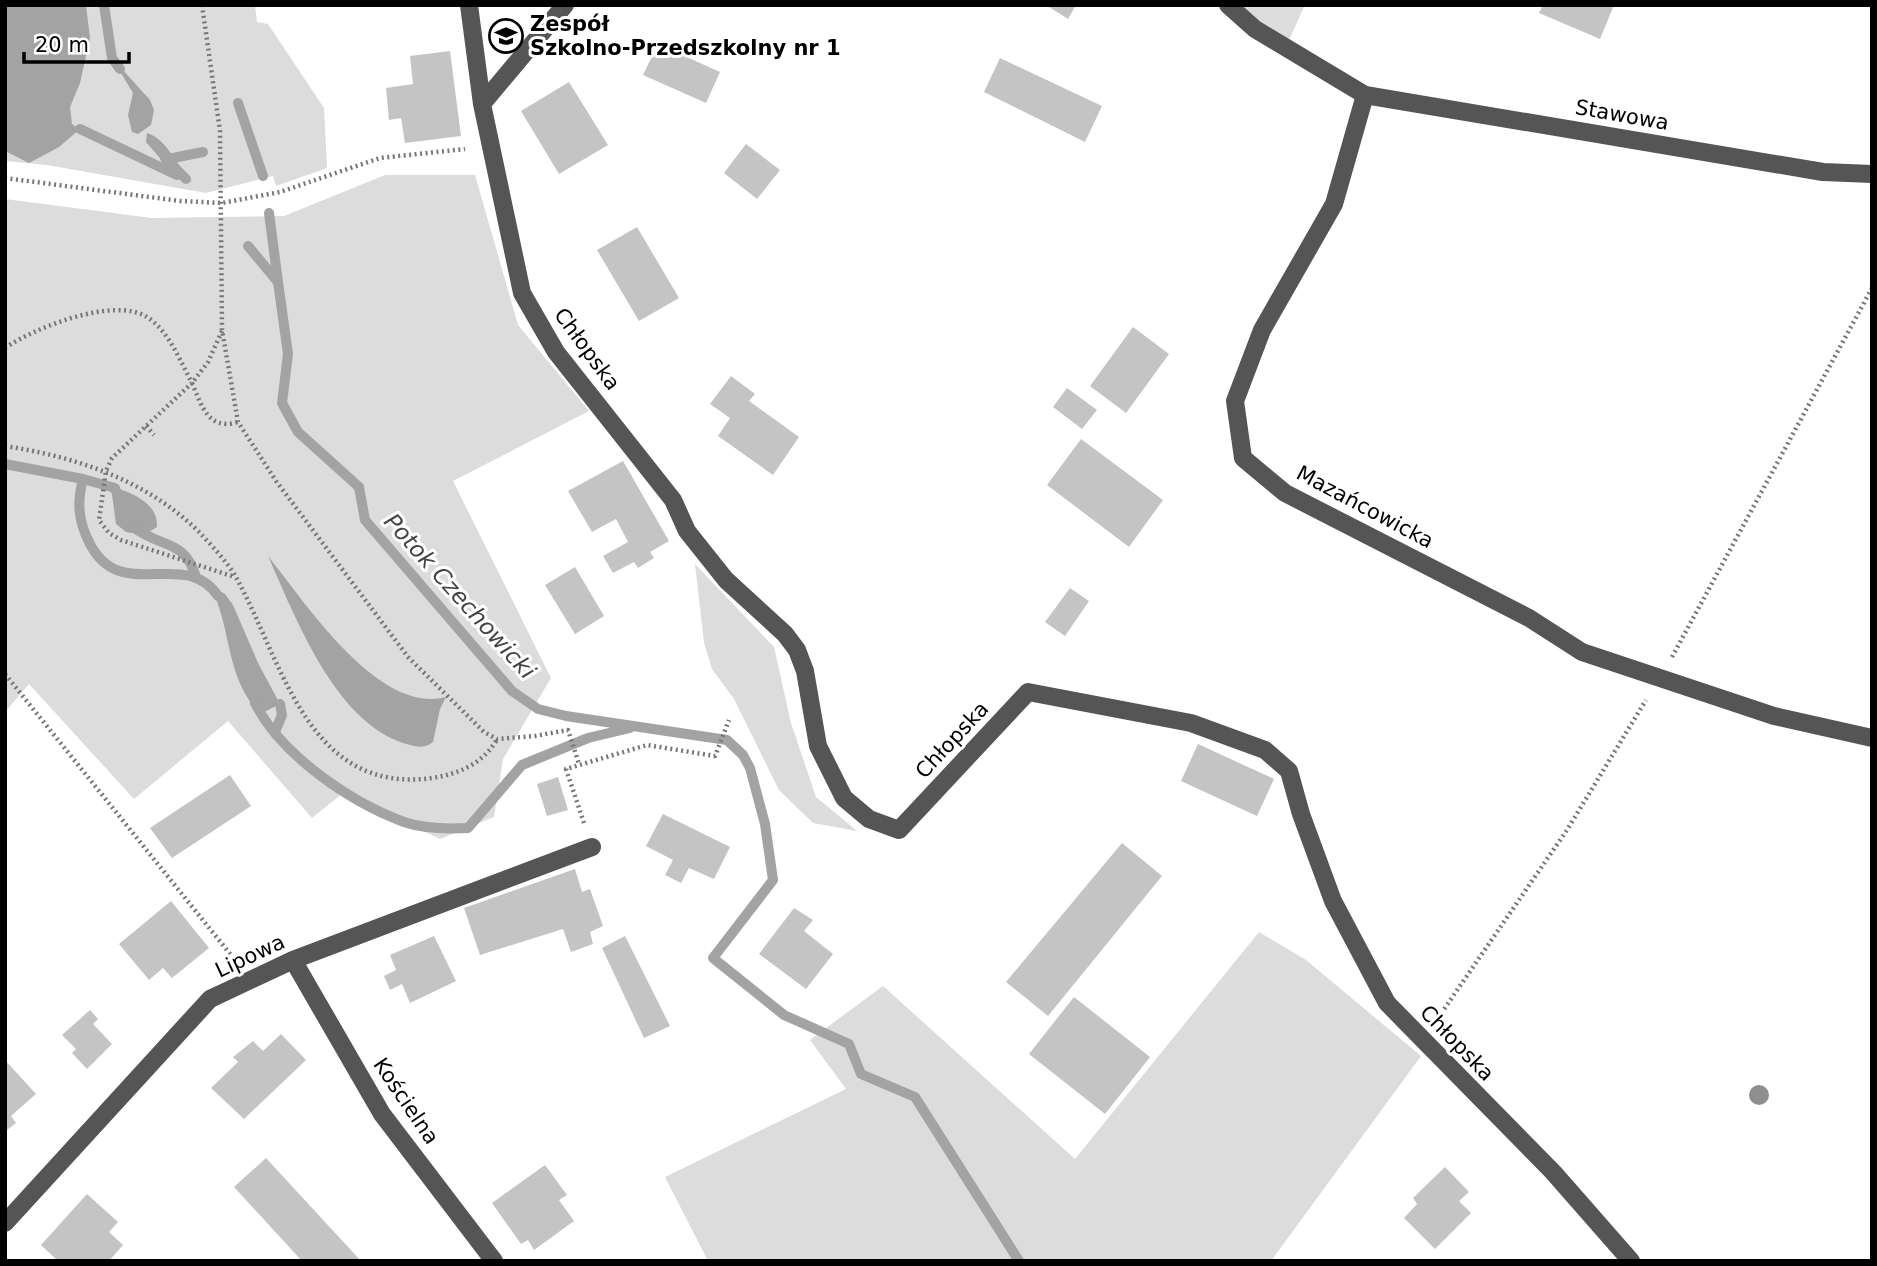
<svg xmlns="http://www.w3.org/2000/svg" width="1877" height="1266" font-family="'DejaVu Sans',sans-serif">
<style>
.green{fill:#dcdcdc}
.water{fill:#a3a3a3}
.lines{fill:none;stroke-linecap:round;stroke-linejoin:round}
.stream{stroke:#a3a3a3;stroke-width:10}
.building{fill:#c4c4c4}
.path{stroke:#777;stroke-width:4.5;stroke-dasharray:2 3.5;stroke-linecap:butt}
.minor{stroke:#555;stroke-width:18}
.tree{fill:#8f8f8f}
.labels{text-anchor:middle;dominant-baseline:central;stroke-width:6;stroke-linejoin:round;paint-order:stroke}
.poi-label{font-size:21px;font-weight:bold;fill:#000;stroke:#fff;text-anchor:start}
.street-label{font-size:21px;fill:#000;stroke:#fff}
.water-label{font-size:23px;font-style:italic;fill:#444;stroke:#fff}
</style>
<rect width="100%" height="100%" fill="#fff"/>
<path class="green" d="M5 5H255L257 22 268 24 324 108 327 168 276 186 273 176 206 193 47 165 5 161Z
M1240 5H1305L1289 40 1262 25Z
M385 175H475L518 325 589 411 453 481 551 678 503 759 494 817 440 839 343 793 312 818 228 721 134 799 29 684 5 712V199L152 218 284 216Z
M695 564 774 647 791 723 816 797 857 831 813 823 779 790 734 699 712 669 704 643Z
M1259 932 1306 960 1421 1056 1271 1261H708L665 1177 846 1089 810 1040 883 986 1075 1159Z"/>
<path class="water" d="M5 5H86L90 38 80 83 70 107 72 124 80 129 59 147 29 163 5 151Z
M112 58 150 100 154 110 151 125 138 134 132 132 128 115 133 93Z
M147 133C169 140 177 168 193 183L164 163 146 142Z
M89 480C112 487 159 495 157 527L144 535 126 532 116 524 111 487H95Z
M268 556C305 602 378 715 446 697L440 709 433 742C423 750 414 746 403 743 334 720 295 616 268 556Z
M210 585 225 594 233 605 258 663 280 704 260 714C224 675 233 631 210 585Z"/>
<g class="lines">
<path class="stream" d="M104 5 112 58 120 69
M238 103 263 176
M80 129 177 175
M165 158 186 179
M173 158 203 152
M269 213 278 282
M248 246 278 282 288 354 282 403 298 432 359 487 365 520 512 691 538 709 566 716 727 740 743 755 750 768 765 824 773 880 713 958 784 1015 849 1044 861 1074 915 1097 1019 1261
M5 464 83 479C77 502 78 520 89 542 120 606 184 546 218 596
M83 479 115 488 119 500
M133 527C162 549 184 538 196 577
M255 703C281 755 350 802 404 822 424 829 447 829 468 828L522 765 588 738 630 728
M275 732 282 715 280 704"/>
</g>
<path class="building" d="M1046 5H1076L1068 19Z
M1543 5H1614L1600 39 1539 13Z
M658 44 720 72 706 103 643 75Z
M450 51 461 136 405 143 401 118 389 120 386 88 413 84 410 56Z
M1000 58 1102 106 1085 142 984 92Z
M569 82 608 145 559 174 521 111Z
M746 144 780 170 757 199 724 173Z
M637 227 679 298 639 321 597 250Z
M1133 327 1169 354 1126 413 1090 386Z
M731 376 755 394 749 401 799 437 773 475 718 436 730 418 710 404Z
M1067 388 1097 410 1082 429 1053 407Z
M1081 439 1163 500 1129 547 1047 485Z
M623 461 669 541 650 552 654 558 638 568 634 562 613 573 603 556 628 542 616 519 592 532 568 491Z
M575 567 604 616 575 634 545 585Z
M1070 588 1089 601 1065 636 1045 622Z
M1198 744 1274 779 1257 816 1181 781Z
M230 775 251 806 172 858 150 828Z
M558 777 568 810 547 816 537 784Z
M663 814 730 847 714 879 689 868 681 883 665 875 673 860 646 846Z
M1122 843 1162 876 1048 1016 1006 982Z
M575 869 582 892 590 889 603 926 590 932 593 944 571 952 563 929 480 955 464 908Z
M171 901 209 948 172 978 163 968 149 980 119 944Z
M794 908 813 920 804 931 833 954 806 989 759 954Z
M434 936 456 981 410 1003 402 984 390 990 384 976 396 970 390 955Z
M625 936 670 1026 644 1038 602 948Z
M1074 997 1150 1057 1105 1114 1029 1054Z
M90 1010 98 1019 93 1024 112 1044 87 1069 72 1053 76 1049 62 1035Z
M281 1034 306 1060 244 1119 211 1088 238 1062 233 1057 253 1041 263 1051Z
M5 1060 36 1094 11 1116 16 1123 7 1130Z
M266 1158 361 1261H302L234 1187Z
M545 1165 567 1195 559 1200 574 1221 534 1250 528 1240 521 1244 492 1203Z
M1445 1167 1469 1192 1459 1201 1471 1213 1435 1249 1404 1218 1417 1204 1413 1198Z
M87 1194 118 1222 109 1232 123 1245 109 1261H58L41 1245Z"/>
<g class="lines">
<path class="path" d="M202 5 220 131 222 330 238 422 276 481 408 657 484 732 497 739 535 736 568 730 579 764
M5 178 180 201 222 203 280 192 380 158 465 149
M222 331 208 362 192 383C202 406 208 431 238 422
M5 348C34 328 114 296 147 317 169 331 180 361 192 383L112 458 106 471 99 520 109 533 121 540 235 577
M146 426 154 435
M5 446C77 457 149 481 201 534 213 547 229 564 237 579 283 663 308 795 432 778 459 774 484 763 497 739
M1672 657 1872 288
M5 674 235 960
M584 823 566 769 647 745 715 756 729 720
M1438 1018 1567 830 1646 700"/>
<path class="minor" d="M469 5 482 104 522 293 556 352 673 500 687 531 726 580 785 634 797 650 805 671 818 746 844 798 869 819 899 830 1028 692 1191 723 1265 750 1289 771 1301 814 1333 901 1387 1003 1553 1172 1631 1261
M1228 5 1255 29 1365 95 1334 204 1262 330 1235 401 1243 458 1285 493 1529 618 1582 652 1774 716 1872 738
M1365 95 1823 172 1872 174
M482 104 565 5
M293 960 382 1114 494 1261
M5 1223 210 999 293 960 592 847"/>
</g>
<circle class="tree" cx="1759" cy="1095" r="10"/>
<defs>
<g id="school-ring" transform="scale(1.75)"><circle r="9.5" fill="#fff" stroke="#000" stroke-width="1.5"/><path d="M0-5L7-2L0 1L-7-2ZM-4 1L0 2.5L4 1V4Q0 6-4 4Z" fill="#000"/></g>
</defs>
<g fill-rule="evenodd">
<use href="#school-ring" x="506" y="36"/>
</g>
<g class="labels">
<g class="poi-label">
<text x="530" y="24">Zespół<tspan x="530" dy="24">Szkolno-Przedszkolny nr 1</tspan></text>
</g>
<g class="street-label">
<text transform="translate(1622 115) rotate(10)">Stawowa</text>
<text transform="translate(587 349) rotate(54)">Chłopska</text>
<text transform="translate(1365 507) rotate(28)">Mazańcowicka</text>
<text transform="translate(952 740) rotate(-47)">Chłopska</text>
<text transform="translate(250 956) rotate(-25)">Lipowa</text>
<text transform="translate(1457 1043) rotate(46)">Chłopska</text>
<text transform="translate(406 1101) rotate(56)">Kościelna</text>
</g>
<g class="water-label">
<text transform="translate(460 596) rotate(48)">Potok Czechowicki</text>
</g>
</g>
<rect width="1877" height="1266" fill="none" stroke="#000000" stroke-width="14"/>
<path d="M24 52v10h105v-10" fill="none" stroke="#000000" stroke-width="3.5"/>
<text x="35" y="52" font-size="21" fill="#000000" stroke="#ffffff" stroke-width="5" paint-order="stroke">20 m</text>
</svg>
